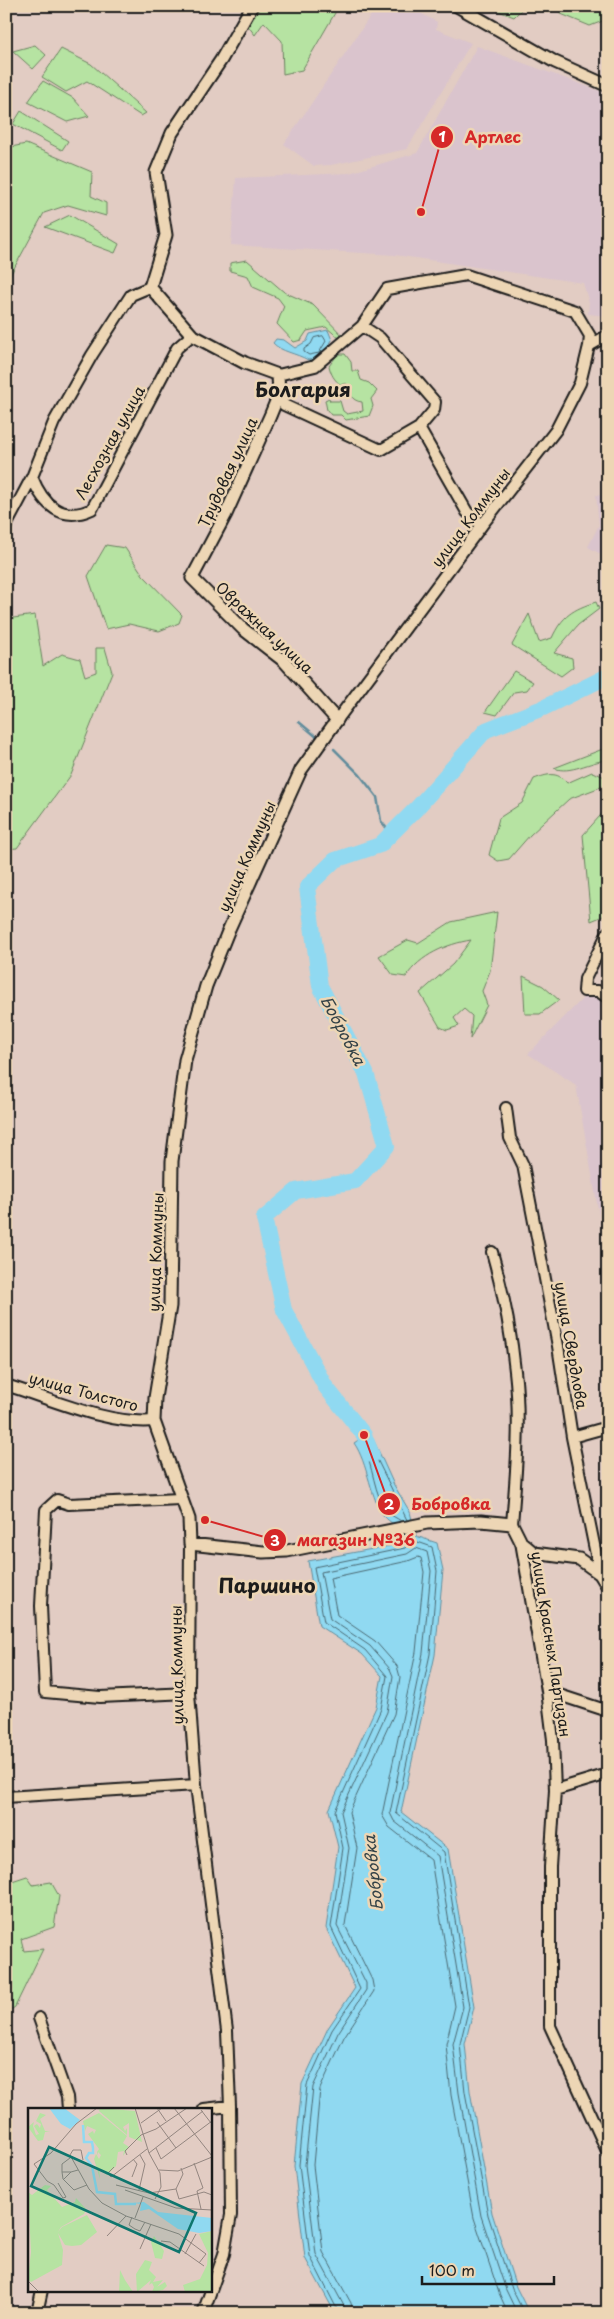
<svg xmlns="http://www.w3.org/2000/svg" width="614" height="2319" font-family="'Playpen Sans',sans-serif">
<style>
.built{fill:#dac4cd}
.green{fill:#b6e3a2;stroke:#69805f}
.water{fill:#90d9f1;stroke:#628d9c}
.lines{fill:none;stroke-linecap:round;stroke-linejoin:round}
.shore{stroke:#4a6871;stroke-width:1}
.stream{stroke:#628d9c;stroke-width:2.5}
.river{stroke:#90d9f1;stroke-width:16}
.minor-casing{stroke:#1c1c1c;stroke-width:14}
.tertiary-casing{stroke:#1c1c1c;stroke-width:15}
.minor{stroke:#edd6b5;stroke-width:10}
.tertiary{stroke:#edd6b5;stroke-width:11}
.labels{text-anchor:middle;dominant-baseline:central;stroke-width:5;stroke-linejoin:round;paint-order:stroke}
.street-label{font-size:15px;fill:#1c1c1c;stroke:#edd6b5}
.water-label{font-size:16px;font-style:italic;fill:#334247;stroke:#edd6b5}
.district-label{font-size:20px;font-weight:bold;fill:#1c1c1c;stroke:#edd6b5}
.inset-river{fill:none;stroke:#90d9f1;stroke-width:2.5}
.inset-road{fill:none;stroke:#938680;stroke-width:1}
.view{fill:#0f766e;fill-opacity:0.15;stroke:#0f766e;stroke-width:2.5}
.inset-edge{fill:none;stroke:#1c1c1c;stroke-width:2.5}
.leader{fill:none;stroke:#d62828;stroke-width:2}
.callout-dot{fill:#d62828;stroke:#edd6b5;stroke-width:2}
.mark-label{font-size:15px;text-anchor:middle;font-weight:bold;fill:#fff}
.callout-label{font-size:16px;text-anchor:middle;font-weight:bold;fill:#d62828;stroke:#edd6b5;stroke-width:5;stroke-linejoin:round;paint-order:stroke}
</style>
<rect width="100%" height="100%" fill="#e2ccc3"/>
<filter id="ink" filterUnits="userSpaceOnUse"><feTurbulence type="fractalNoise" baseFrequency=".02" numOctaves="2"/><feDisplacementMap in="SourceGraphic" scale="10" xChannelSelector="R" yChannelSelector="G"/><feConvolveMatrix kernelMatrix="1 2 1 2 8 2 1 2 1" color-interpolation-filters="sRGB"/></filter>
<g filter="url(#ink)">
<path class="built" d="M377 6H423L425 8 422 14 437 22 436 29 471 43 407 149 331 165 314 166 284 144Z
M477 46 608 94V316L588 314 589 303 583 283 395 255 231 245 236 178 349 173 417 153Z
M596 495 608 496V558L588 547 599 525Z
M587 994 600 997 608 1002V1219L600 1220 576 1085 528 1054Z"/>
<path class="green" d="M259 6H339L302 70 283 74 282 41 264 22 255 35 248 26Z
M498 6H525L514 17 496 10Z
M556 6H608V19L590 26 561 14Z
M35 45 46 55 33 69 13 51Z
M61 49 91 64 146 113 141 116 87 81 66 92 42 77Z
M43 81 73 98 89 116 67 122 28 102Z
M21 111 68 141 62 150 13 124Z
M26 144 92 172 91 196 106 203V216L68 205 44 213 6 283V148Z
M70 215 119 244 115 253 45 227Z
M247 260 284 292 313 305 346 339H340L326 327 307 331 301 340 294 342 277 324 284 306 278 298 253 287 248 276 230 271V263Z
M338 354H345L351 362 352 371H358L361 380 369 383 377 391 371 399 373 406 369 416 346 420 341 415H331L327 410 325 400 329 398 330 401H340L343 411 347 414 363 411 362 402C351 401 348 392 346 383L341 385C334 380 331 374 329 366Z
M106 545 125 548 143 575 182 615 179 623 159 631 129 624 106 629 88 576Z
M596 602 599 609 578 625 554 653 572 658 573 667 561 676 512 645 529 614 539 642 552 638C562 616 573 609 596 602Z
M35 615 43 666 62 654 80 659 85 676 96 672V648H105L112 672 71 775 17 848 6 849V619Z
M514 671 533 682 527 690 514 692 497 715 485 712Z
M608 747V760C590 761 570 775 554 768Z
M592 772 605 777 606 785 569 799 530 835 509 859 498 861 489 855 499 818 522 803 534 779C548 774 557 771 567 783Z
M608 807V914L591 921 583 835Z
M497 912 490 971 482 991 487 1005 470 1039 472 1016 464 1009 454 1018 459 1026 447 1030 440 1027 420 993 453 964 471 940C447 944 420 955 406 977L393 975 379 956 408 940 418 943 451 922Z
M523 976 543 986 559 1000 540 1014H525Z
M27 1876 33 1885 51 1882 59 1896 54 1927 21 1939 24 1951 43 1949 15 2007 6 2013V1883Z"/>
<path class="water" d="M328 330 332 340 322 358 308 360C296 353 281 352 273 343L276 339 284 340 295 348 307 341 310 334Z
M370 1432 394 1485 410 1512 416 1536 437 1543 443 1570 435 1655 401 1812 448 1849 474 2007 465 2044 470 2091 492 2213 516 2287 529 2313H335L305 2258 294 2166 302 2084 328 2028 355 1988 326 1928 338 1847 329 1810 376 1707 382 1676 362 1654 319 1626 308 1561 405 1543C398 1520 397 1530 384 1516 371 1501 368 1463 354 1443Z"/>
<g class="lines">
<path class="shore" d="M323 336 326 341 319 353 309 355 304 352V349L311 344 314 338Z
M401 1521C397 1518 391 1516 388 1512 373 1496 374 1464 362 1445L365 1440 368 1441 407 1520
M339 2313 310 2256 299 2165 307 2085 332 2030 360 1989 331 1927 343 1848 335 1811 381 1709 387 1676 365 1650 324 1622 314 1567 405 1548 412 1540 432 1547 437 1571 430 1654 396 1813 444 1852 469 2007 460 2044 465 2092 488 2215 512 2289 524 2313
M345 2313 344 2306 316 2254 305 2165 313 2087 338 2033 366 1990V1983L337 1926 349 1848 341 1812 387 1712 393 1676 390 1669 370 1646 330 1619 321 1572 407 1554 416 1548 427 1552 431 1571 423 1653 390 1813 394 1821 438 1856 463 2007 453 2044 459 2093 481 2216 506 2290 517 2313
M353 2313 351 2303 323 2252 313 2165 320 2089 344 2037 374 1991 372 1980 345 1925 357 1848 349 1812 394 1714 400 1677 397 1666 375 1641 337 1615 330 1578 408 1561 418 1557 421 1558 424 1572 416 1652 382 1815 389 1827 431 1860 455 2006 446 2044 451 2095 474 2218 499 2293 508 2313"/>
<path class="stream" d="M299 722 318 738
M334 749 360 775 377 797 381 821 391 834"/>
<path class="river" d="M372 1455 364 1435 325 1386 284 1310 264 1218 296 1191 355 1181 387 1146 366 1073 320 986 307 887 335 860 380 845 416 809 486 730 543 708 608 676"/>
<g class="minor-casing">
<path id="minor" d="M150 287 131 295 92 355 54 422 32 477C43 505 62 523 92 509L177 348 192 335
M362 326 387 289 466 275 575 311 590 336 589 346
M278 375 315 366 362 326 380 338 435 402 434 410 419 428
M279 394 284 405 381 450 419 428 467 512 482 525
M6 526 32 477
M337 720 482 525 556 430 580 383 589 346 608 335
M608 932 585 979 584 991H598L608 998
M506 1108 510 1138 523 1165 558 1346 572 1437 600 1574
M492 1252C503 1291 511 1331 515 1371 521 1421 516 1474 512 1524
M6 1385C51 1399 108 1425 154 1421
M572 1437 608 1427
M180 1499 69 1504 57 1500 46 1510 41 1606 45 1692 100 1697 189 1693
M521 1542 547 1691 553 1740 555 1790 550 1867V2026L608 2153
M190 1544 189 1693 196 1785 227 2031 230 2106 231 2215 224 2254 203 2313
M547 1691 608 1711
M555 1790 608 1774
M6 1797 196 1785
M39 2018 67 2097 68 2109
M204 2109 230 2106
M37 2313 42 2290"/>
</g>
<g class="tertiary-casing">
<path id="tertiary" d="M252 6 221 60 172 133 156 172 166 235 150 287 192 335 245 363 278 375 279 394 270 416 226 514 192 578 243 629 284 661 337 720 301 770 229 929 206 986 185 1060 172 1161 170 1306 155 1398 154 1421 189 1519 190 1544 263 1552 287 1551 427 1523 481 1521 512 1524 521 1542 534 1553 579 1559 600 1574 608 1587
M457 6 555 62 608 86"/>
</g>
<use href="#minor" class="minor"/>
<use href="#tertiary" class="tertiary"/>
</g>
</g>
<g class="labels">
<g class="street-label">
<text transform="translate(109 442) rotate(-61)">Лесхозная улица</text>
<text transform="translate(227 472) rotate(-65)">Трудовая улица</text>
<text transform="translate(470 517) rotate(-53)">улица Коммуны</text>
<text transform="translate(265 627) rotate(43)">Овражная улица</text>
<text transform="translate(246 856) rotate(-66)">улица Коммуны</text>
<text transform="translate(155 1252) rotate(-88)">улица Коммуны</text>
<text transform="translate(572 1345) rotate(80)">улица Свердлова</text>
<text transform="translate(84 1391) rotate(15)">улица Толстого</text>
<text transform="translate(552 1644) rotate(81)">улица Красных Партизан</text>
<text transform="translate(176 1665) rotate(-91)">улица Коммуны</text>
</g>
<g class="water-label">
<text transform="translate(344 1030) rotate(62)">Бобровка</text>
<text transform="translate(372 1873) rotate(-96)">Бобровка</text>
</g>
<g class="district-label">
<text x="303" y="389">Болгария</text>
<text x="267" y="1585">Паршино</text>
</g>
</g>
<g transform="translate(28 2108)">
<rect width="184" height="184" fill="#e2ccc3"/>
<path d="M72 0 107 3 114 34 101 29V15L95 19 97 23 99 20V27L71 3ZM12 5 18 7 12 11 17 23H22L17 24 15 32 10 33 0 19 6 14 5 18 8 27 11 26 6 18 9 16 12 20 13 16 8 13ZM71 5 99 28 95 35 101 39 95 48 96 43 90 44 88 58 79 67 71 61 72 71 66 51 68 46 71 51 73 47 70 44V48L69 44 71 41 60 26 65 23 66 26 68 22 59 18 57 23 55 13ZM17 77 23 78 19 82 34 99 47 94 48 90 58 101 56 106 33 119 30 124 34 119 59 107 69 124 53 137 44 138 37 137 30 125 35 142 34 157 3 174 0 171 3 144 0 84 4 87ZM184 123V184H157L155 177 172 171 179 157 180 145 171 126ZM126 128 136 143 134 151 127 150 123 134ZM117 152 124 154 121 162 128 169 125 174 135 172 129 179 137 174 139 178 135 182 124 184 126 179 124 175 121 177 123 172 109 184 108 166ZM92 162 97 172 105 184H91Z" fill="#b6e3a2"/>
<path d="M21 0H36L52 12 42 21 33 16ZM116 94 130 104 184 110V123L171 125 150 121 121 101 112 103 113 96 105 95Z" fill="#90d9f1"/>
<path class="inset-river" d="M55 17 56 34H64L65 40V45H61L58 50 64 58 69 84 87 86 88 96H108"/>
<path class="inset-road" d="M107 0 121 45 132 65 133 79 127 91M129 0 138 13M146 0 184 48M168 0 184 1M173 2 183 15M129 14 148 40M113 15 134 0M128 40 133 51 184 13M121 45 175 3M99 47 97 43 113 27 128 21 159 0M55 52 53 42H45L42 47 61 81 74 95 98 108 151 126 178 146 171 155M166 55 175 80 169 83 173 101M86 59 80 65 83 69 119 41M131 62 150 63 184 49M34 64V56L42 50M104 69 109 56 105 51M35 71 46 82 59 77M35 71 34 64H43M36 71 43 64 50 62M26 77 19 73 6 56 23 45 48 16 69 0M26 77 35 90 38 89 30 75M88 77 121 85 148 81 155 66 153 60M148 81 151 91 176 84 184 87M97 82 148 100 184 102M111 82 117 56 112 47M104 109 101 117 107 121 112 123 117 114M107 110 115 89M79 128 98 108M133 133 142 134 176 158M112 141 123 116M157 146 168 126M0 173 11 184"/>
<path class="view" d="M21 39 168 105 151 144 3 78Z"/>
<rect width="184" height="184" class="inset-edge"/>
</g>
<path class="leader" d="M421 212L442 137M364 1435L389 1504M205 1520L275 1540"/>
<g class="callout-dot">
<circle cx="421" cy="212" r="5"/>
<circle cx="364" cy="1435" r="5"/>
<circle cx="205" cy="1520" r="5"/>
<circle cx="442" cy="137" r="12"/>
<circle cx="389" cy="1504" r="12"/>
<circle cx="275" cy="1540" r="12"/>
</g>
<g class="mark-label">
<text x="442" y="142">1</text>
<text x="389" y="1510">2</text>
<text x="275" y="1546">3</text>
</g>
<g class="callout-label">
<text x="493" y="143">Артлес</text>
<text x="451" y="1510">Бобровка</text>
<text x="356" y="1546">магазин №36</text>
</g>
<rect width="614" height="2319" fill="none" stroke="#edd6b5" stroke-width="25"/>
<rect x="12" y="12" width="589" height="2294" fill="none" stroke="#1c1c1c" stroke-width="2" filter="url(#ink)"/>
<path d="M422 2276v8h132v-8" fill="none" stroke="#1c1c1c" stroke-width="2.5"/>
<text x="429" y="2276" font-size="15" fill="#1c1c1c" stroke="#edd6b5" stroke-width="4" paint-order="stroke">100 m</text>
</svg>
